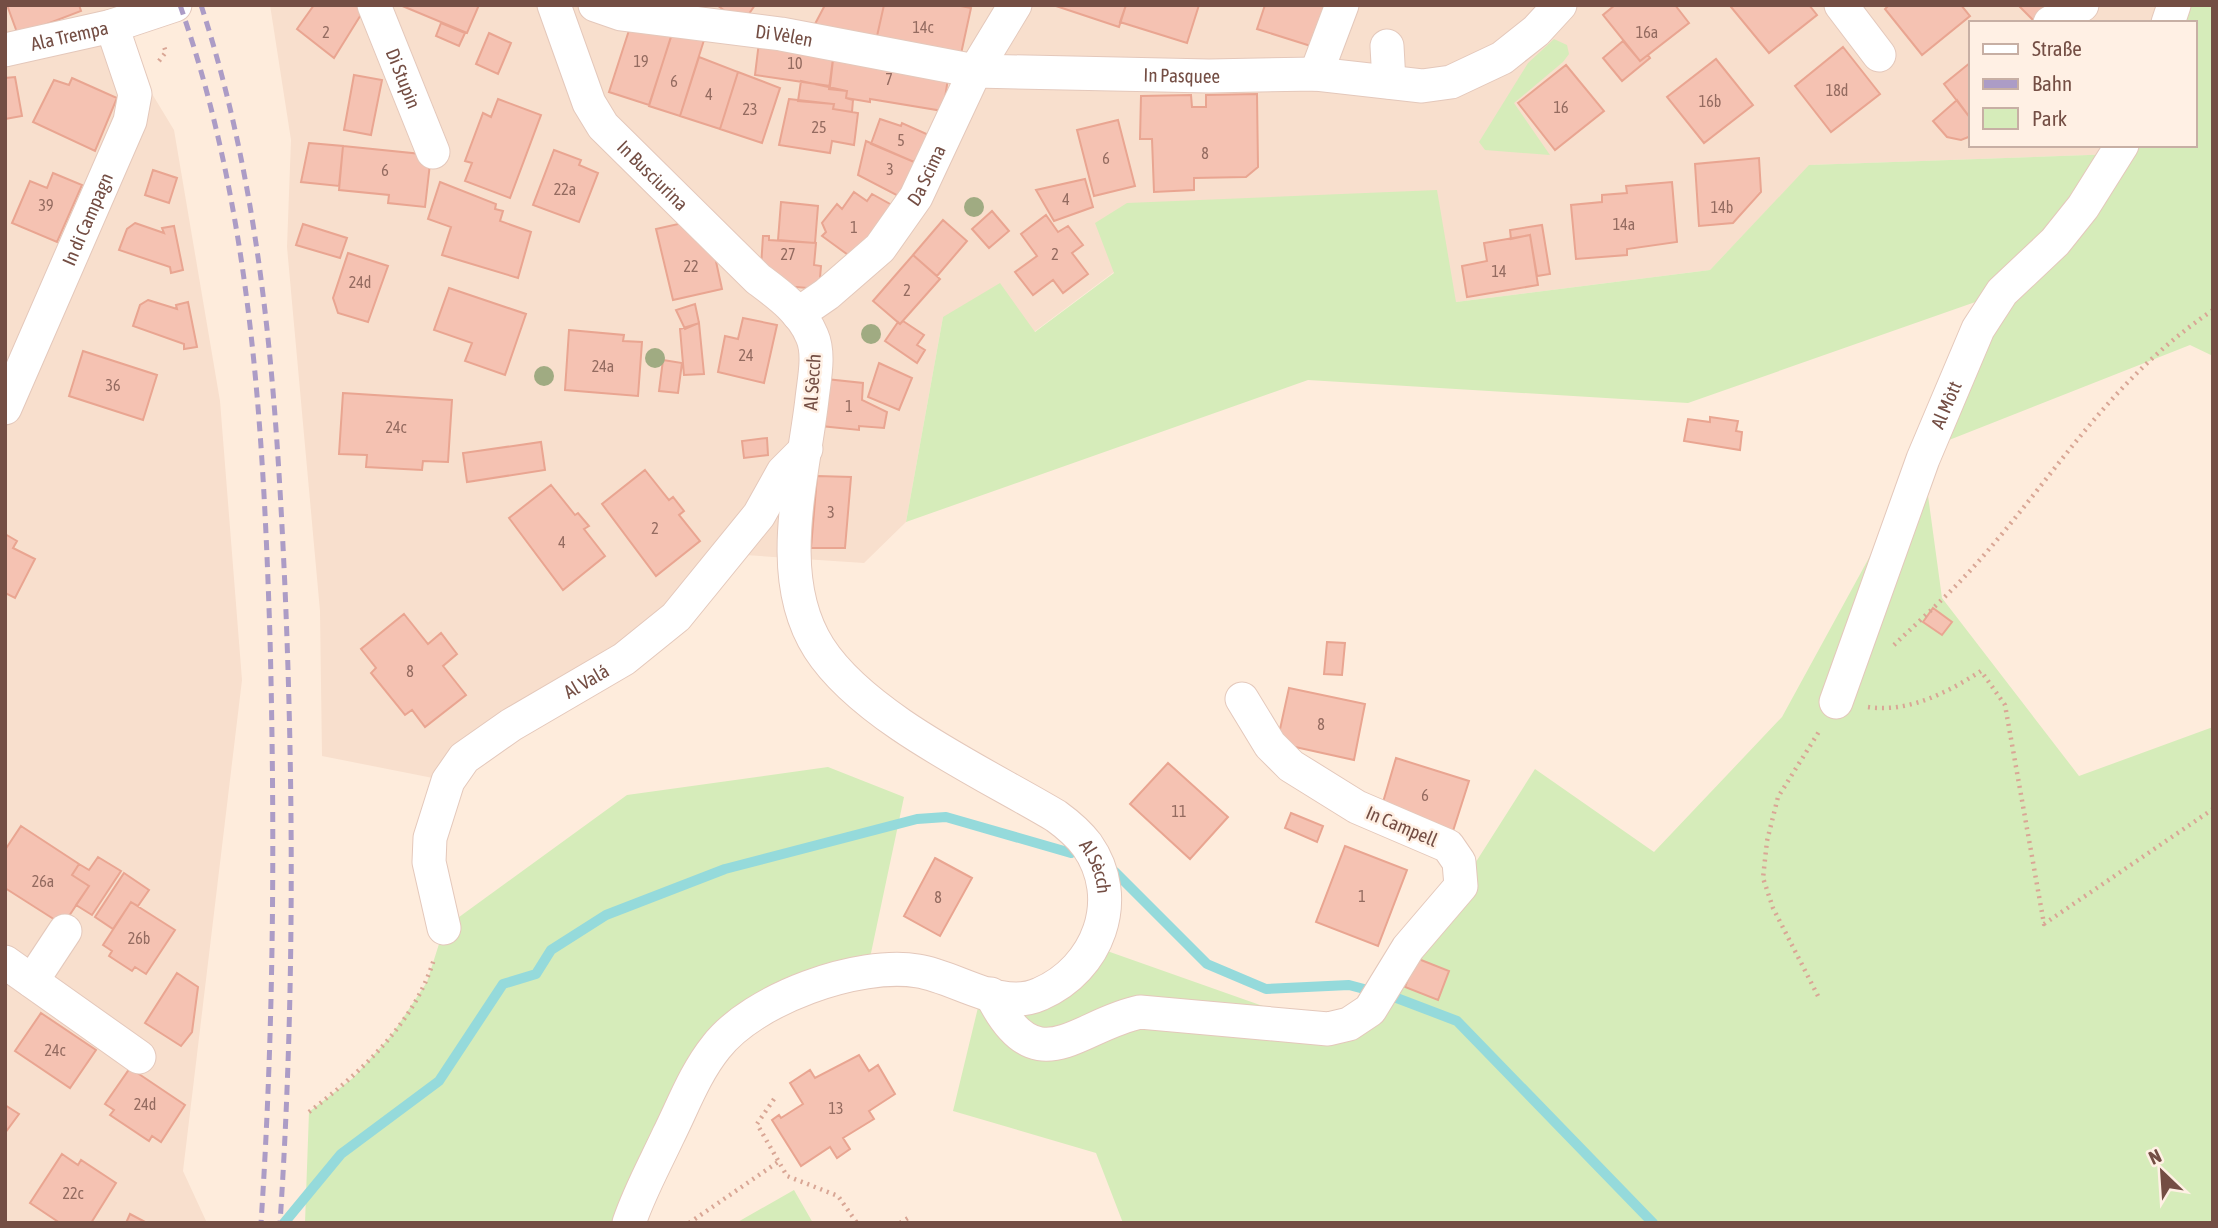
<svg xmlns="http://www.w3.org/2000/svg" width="2218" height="1228" font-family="'Asap Condensed',sans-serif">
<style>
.residential{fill:#f8dfcd}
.green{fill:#d6ecba}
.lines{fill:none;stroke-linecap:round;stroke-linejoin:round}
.stream{stroke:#95dadb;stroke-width:10}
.building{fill:#f5c2b2;stroke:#e9a591;stroke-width:2}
.minor-casing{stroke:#e4c8bb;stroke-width:35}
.path{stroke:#d9a695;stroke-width:4.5;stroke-dasharray:2 5;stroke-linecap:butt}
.minor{stroke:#fff;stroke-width:33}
.rail{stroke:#ac9cc6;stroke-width:5;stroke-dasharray:10 7;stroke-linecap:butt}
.tree{fill:#a0ab82}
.labels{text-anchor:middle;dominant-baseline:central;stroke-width:5;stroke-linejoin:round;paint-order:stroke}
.number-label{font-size:16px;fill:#946b60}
.street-label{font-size:19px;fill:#744e44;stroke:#fff0e4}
</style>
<rect width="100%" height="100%" fill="#feecdc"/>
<path class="residential" d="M5 5H121L103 13 174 130 220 401 242 680 183 1171 207 1223H5Z
M270 5H2174L2168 23H1971V145H2122L2118 154 1810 165 1710 270 1456 302 1114 272 1034 332 943 317 906 522 864 563 730 554 448 781 322 756 320 611 287 247 291 140Z"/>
<path class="green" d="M2174 5H2213V356L2190 345 1906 457 2001 293 1688 403 1308 380 906 522 943 317 1000 283 1035 332 1114 273 1095 223 1127 203 1437 190 1456 302 1710 270 1809 165 2117 154 2122 145H2195V23H2168Z
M1554 39 1567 45 1569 54 1563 62 1514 103 1550 155 1485 150 1479 142 1528 63Z
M1923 459 1942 598 2079 776 2213 727V1223H1123L1096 1153 953 1111 982 991 1009 999 1093 946 1328 1029 1349 1024 1453 898 1535 769 1654 852 1782 717Z
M828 767 904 797 867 972 734 1030 634 1208 610 1223H305L309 1112 353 1078 391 1036 427 982 444 928 627 795Z
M794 1190 813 1223H736Z"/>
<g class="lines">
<path class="stream" d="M1115 872 1207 964 1266 989 1349 985 1394 997 1457 1021 1653 1223
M284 1223 341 1154 439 1081 503 984 536 974 551 950 606 915 725 869 917 819 946 817 1071 853"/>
</g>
<path class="building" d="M7 5H79L81 11 18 35Z
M314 5H367L334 58 297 29Z
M400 5H479L467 33Z
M717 5H755L742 24Z
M825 5H884L875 45 815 24Z
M884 5H956L971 8 959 63 875 45Z
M1053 5H1126L1119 27Z
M1126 5H1199L1187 43 1120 22Z
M1265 5H1330L1317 48 1257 29Z
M1615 5H1675L1689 23 1640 61 1603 15Z
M1733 5H1809L1817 15 1769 53 1731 7Z
M1889 5H1961L1970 16 1922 55 1885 9Z
M2018 5H2056L2036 23Z
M633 18 673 31 649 105 609 92Z
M441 23 465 33 459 46 436 36Z
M674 27 705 37 680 116 649 106Z
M489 33 511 43 498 74 476 64Z
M1623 41 1640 61 1648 55 1650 58 1622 81 1603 58Z
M759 42 834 51 830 86 755 75Z
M1843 47 1880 94 1831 132 1795 86Z
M834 51 949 72 943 111 870 99V102L846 98 847 91 829 89Z
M699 57 738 72 720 129 680 116Z
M1716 59 1753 105 1704 143 1667 97Z
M1971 62V119L1944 84Z
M1566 65 1604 111 1555 150 1518 103Z
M738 72 780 88 762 143 720 129Z
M354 75 382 80 371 135 344 130Z
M15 77 22 116 5 119V78Z
M72 78 117 98 95 151 33 122 54 80 69 85Z
M801 81 847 91 846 98 853 100 852 112 833 109 834 104 798 101Z
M1257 94 1258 167 1246 177 1194 178V190L1154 192 1152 139H1140L1141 96 1191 95 1192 107H1206V95Z
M498 99 541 115 510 198 465 181 472 163 465 161 483 113 491 117Z
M789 99 834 104 833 109 858 113 854 145 832 141 830 153 779 145Z
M1957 100 1971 119V136L1961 140 1947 137 1933 121Z
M880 119 901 126 902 123 931 136 919 162H914L871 144Z
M1118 120 1135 186 1094 196 1077 130Z
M866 141 914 162 915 160 924 163 906 200 858 175Z
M309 143 343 146 339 186 301 182Z
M343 146 431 155 425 207 388 203 389 195 339 190Z
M554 150 581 160 579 165 598 173 579 222 533 205Z
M1759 158 1761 192 1733 223 1699 226 1695 164Z
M153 170 177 178 169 203 145 195Z
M53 173 82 185 57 242 12 223 30 181 47 188Z
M1085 179 1093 207 1054 221 1036 190Z
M440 182 496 204 495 209 503 211 500 221 531 232 518 278 442 255 451 227 428 219Z
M1672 182 1677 242 1627 249V255L1576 259 1571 205 1602 202V195L1627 193 1626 186Z
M854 192 867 201 872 194 899 209 855 260 822 236 826 232 822 223 837 204 842 209Z
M781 202 818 206 815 243 778 240Z
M992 211 1009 231 989 248 972 229Z
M1046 215 1058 232 1068 226 1083 245 1072 253 1088 274 1063 293 1053 280 1033 295 1015 272 1037 256 1021 234Z
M943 220 967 241 937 276 913 255Z
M687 222 712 243 722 289 673 300 656 229Z
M135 223 164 233 162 228 174 226 183 270 171 273 170 267 119 250 127 229Z
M303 224 347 238 340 258 296 245Z
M1542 225 1550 274 1537 276 1530 235 1511 239 1510 230Z
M1530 235 1538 285 1467 297 1462 266 1487 261 1484 243Z
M763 236H769V240L816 243 814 265 821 266 819 289 773 285 761 267Z
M348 253 388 266 368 322 338 313 333 298Z
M913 255 940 279 900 324 873 301Z
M449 288 526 314 505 375 465 361 472 343 434 330Z
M148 300 177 309 176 305 188 302 197 347 184 349V344L133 326 140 305Z
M695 304 699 323 685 329 676 310Z
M743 318 777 325 764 383 718 372 725 336 738 339Z
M903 321 924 335 917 345 925 350 917 363 885 341 898 322 900 324Z
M699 323 704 374 684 375 680 329Z
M569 330 624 335 623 341 642 342 638 396 565 390Z
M83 351 157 375 143 420 69 396Z
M663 360 682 363 678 393 659 391Z
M879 363 912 378 899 410 868 397Z
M826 379 863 383 862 400 887 412 884 428 859 426V430L821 426Z
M343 393 452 400 448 462 423 461 422 470 366 467 367 455 339 454Z
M1710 417 1738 421 1736 431 1742 432 1740 450 1684 441 1688 419 1710 422Z
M767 438 768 455 744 458 742 441Z
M541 442 545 470 467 482 463 453Z
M645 470 669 500 673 497 684 511 679 515 700 541 656 576 602 504Z
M817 476 851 477 845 548H811Z
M551 485 575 515 578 513 589 526 584 529 605 556 563 590 509 518Z
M5 534 17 541 13 548 35 559 15 598 5 593Z
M1933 608 1952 622 1942 635 1923 622Z
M404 614 428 644 441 633 457 654 443 666 466 695 425 727 412 710 405 715 371 673 376 668 361 649Z
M1327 642 1345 643 1342 675 1324 674Z
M1289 688 1365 704 1354 760 1277 743Z
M1396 758 1469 781 1453 831 1381 809Z
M1168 763 1228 817 1190 859 1130 804Z
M1291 813 1323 826 1317 842 1285 828Z
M21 826 79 864 72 875 89 886 63 925 5 888V850Z
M1345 846 1407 870 1378 946 1316 922Z
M98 857 121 871 92 915 76 905 89 886 72 875 79 864 89 870Z
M935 858 972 878 940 936 904 916Z
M124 873 149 890 138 906 131 902 113 929 95 917Z
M131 902 175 930 146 974 135 967 132 971 109 956 112 951 103 945Z
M1416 958 1449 971 1438 1000 1405 987Z
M177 973 198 987 192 1032 181 1046 145 1023Z
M41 1013 96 1050 70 1088 15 1051Z
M859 1055 869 1071 878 1065 895 1094 869 1111 874 1119 843 1138 850 1149 837 1158 830 1147 801 1166 772 1120 779 1115 781 1118 803 1104 790 1083 810 1070 815 1078Z
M130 1068 185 1105 161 1142 152 1136 149 1141 110 1115 114 1110 105 1104Z
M5 1105 19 1114 5 1133Z
M62 1154 78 1165 81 1160 116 1183 91 1223H60L30 1203Z
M130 1214 147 1223H126Z"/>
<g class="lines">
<g class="minor-casing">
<g id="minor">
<path id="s1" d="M374 5 433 152"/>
<path id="s2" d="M554 5 589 103 603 126 758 279C778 294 802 311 812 336 820 354 814 380 812 399 803 478 773 576 819 648 864 718 984 773 1056 816 1067 824 1078 833 1087 845 1125 899 1098 969 1040 994 1001 1012 957 977 918 971 858 961 753 999 716 1047 695 1073 683 1106 668 1136 655 1164 639 1193 629 1223"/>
<path id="s3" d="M595 5 621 14 781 34 975 71 1209 76 1316 74 1422 86 1451 82 1502 58 1536 31 1560 5"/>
<path d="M1841 5 1879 55"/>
<path d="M2050 23 2082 5"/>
<path d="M2168 23 2174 5"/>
<path d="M1387 46 1389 82"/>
<path id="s4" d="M5 50 112 26 175 5"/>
<path d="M1316 74 1342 5"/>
<path id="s5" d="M798 314 827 294 880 248 916 197 975 71 1015 5"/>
<path id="s6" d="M5 408 130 121 135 94 112 26"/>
<path id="s7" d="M1836 702 1923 459 1978 329 2002 292 2055 242 2083 207 2122 145"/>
<path id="s8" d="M444 928 429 862 430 838 448 781 464 758 511 725 624 659 676 617 759 515 783 472 806 449"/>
<path d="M5 962 139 1057"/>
<path d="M32 981 65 931"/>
<path d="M991 994C1036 1087 1077 1025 1140 1012L1328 1029 1349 1024 1370 1010 1408 948 1461 886 1459 862 1448 846 1357 807 1291 766 1270 745 1242 699"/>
</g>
</g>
<path class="path" d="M159 61 166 52 163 44
M1894 645C1918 622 1944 599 1967 574 2052 482 2105 383 2213 310
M1868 707C1909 713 1948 692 1981 671L2005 705 2044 924 2213 809
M1818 996 1773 908 1763 878 1767 841 1778 797 1820 730
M774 1099 757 1124 787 1176 838 1196 857 1223
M309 1112C361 1072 415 1023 434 959
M689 1223 778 1162
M900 1223 908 1218"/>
<use href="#minor" class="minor"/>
<path class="rail" d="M180 5C251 208 263 424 270 637 275 833 274 1028 261 1223
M201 5C263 195 276 390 285 588 294 800 294 1012 280 1223"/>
</g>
<g class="tree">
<circle cx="974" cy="207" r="10"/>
<circle cx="871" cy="334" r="10"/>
<circle cx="655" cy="358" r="10"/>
<circle cx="544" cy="376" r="10"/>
</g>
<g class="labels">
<g class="number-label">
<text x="923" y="27">14c</text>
<text x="326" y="32">2</text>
<text x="1647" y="32">16a</text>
<text x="641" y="61">19</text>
<text x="795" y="63">10</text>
<text x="889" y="79">7</text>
<text x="674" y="81">6</text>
<text x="1837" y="90">18d</text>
<text x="709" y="94">4</text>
<text x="1710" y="101">16b</text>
<text x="1561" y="107">16</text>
<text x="750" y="109">23</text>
<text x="819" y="127">25</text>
<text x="901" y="140">5</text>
<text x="1205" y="153">8</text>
<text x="1106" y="158">6</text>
<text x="890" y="169">3</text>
<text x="385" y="170">6</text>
<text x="565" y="189">22a</text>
<text x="1066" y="199">4</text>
<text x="46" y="205">39</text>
<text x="1722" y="207">14b</text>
<text x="1624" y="224">14a</text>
<text x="854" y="227">1</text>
<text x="788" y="254">27</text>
<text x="1055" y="254">2</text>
<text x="691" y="266">22</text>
<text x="1499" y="271">14</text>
<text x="360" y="282">24d</text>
<text x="907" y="290">2</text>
<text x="746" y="355">24</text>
<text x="603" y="366">24a</text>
<text x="113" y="385">36</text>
<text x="849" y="406">1</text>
<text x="396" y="427">24c</text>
<text x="831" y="512">3</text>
<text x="655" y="528">2</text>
<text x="562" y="542">4</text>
<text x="410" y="671">8</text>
<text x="1321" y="724">8</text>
<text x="1425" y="795">6</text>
<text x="1179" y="811">11</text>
<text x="43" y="881">26a</text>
<text x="1362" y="896">1</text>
<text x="938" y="897">8</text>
<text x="139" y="938">26b</text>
<text x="55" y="1050">24c</text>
<text x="145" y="1104">24d</text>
<text x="836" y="1108">13</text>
<text x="73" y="1193">22c</text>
</g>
<g class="street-label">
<text stroke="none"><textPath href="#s4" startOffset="66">Ala Trempa</textPath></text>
<text stroke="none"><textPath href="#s3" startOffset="192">Di Vèlen</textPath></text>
<text stroke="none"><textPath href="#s3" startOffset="593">In Pasquee</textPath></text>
<text stroke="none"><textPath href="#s1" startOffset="79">Di Stupin</textPath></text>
<text stroke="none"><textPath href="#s5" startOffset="192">Da Scima</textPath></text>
<text stroke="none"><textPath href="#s2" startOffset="201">In Busciurina</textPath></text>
<text stroke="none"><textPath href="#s6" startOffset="206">In di Campagn</textPath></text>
<text transform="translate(812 382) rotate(-86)">Al Sècch</text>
<text stroke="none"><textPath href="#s7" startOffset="317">Al Mòtt</textPath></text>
<text stroke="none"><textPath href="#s8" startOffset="324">Al Valá</textPath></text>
<text transform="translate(1402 826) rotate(23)">In Campell</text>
<text stroke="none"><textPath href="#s2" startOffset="1106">Al Sècch</textPath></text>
</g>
</g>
<rect width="2218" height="1228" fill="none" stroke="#744e44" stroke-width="14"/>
<rect x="1969" y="21" width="228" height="126" fill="#fff0e4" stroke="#c7afa4" stroke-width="2"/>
<rect x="1983" y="44" width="35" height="10" fill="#ffffff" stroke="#c7afa4" stroke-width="2"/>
<text x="2032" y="56" font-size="21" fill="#744e44">Straße</text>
<rect x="1983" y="79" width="35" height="10" fill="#ac9cc6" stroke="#c7afa4" stroke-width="2"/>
<text x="2032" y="91" font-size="21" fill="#744e44">Bahn</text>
<rect x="1983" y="108" width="35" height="21" fill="#d6ecba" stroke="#c7afa4" stroke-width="2"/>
<text x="2032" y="126" font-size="21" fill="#744e44">Park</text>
<g transform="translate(2162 1172) rotate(335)" stroke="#fff0e4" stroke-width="5" paint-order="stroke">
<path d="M0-5L12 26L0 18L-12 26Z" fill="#744e44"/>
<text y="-10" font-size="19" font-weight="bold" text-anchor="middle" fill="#744e44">N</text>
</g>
</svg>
